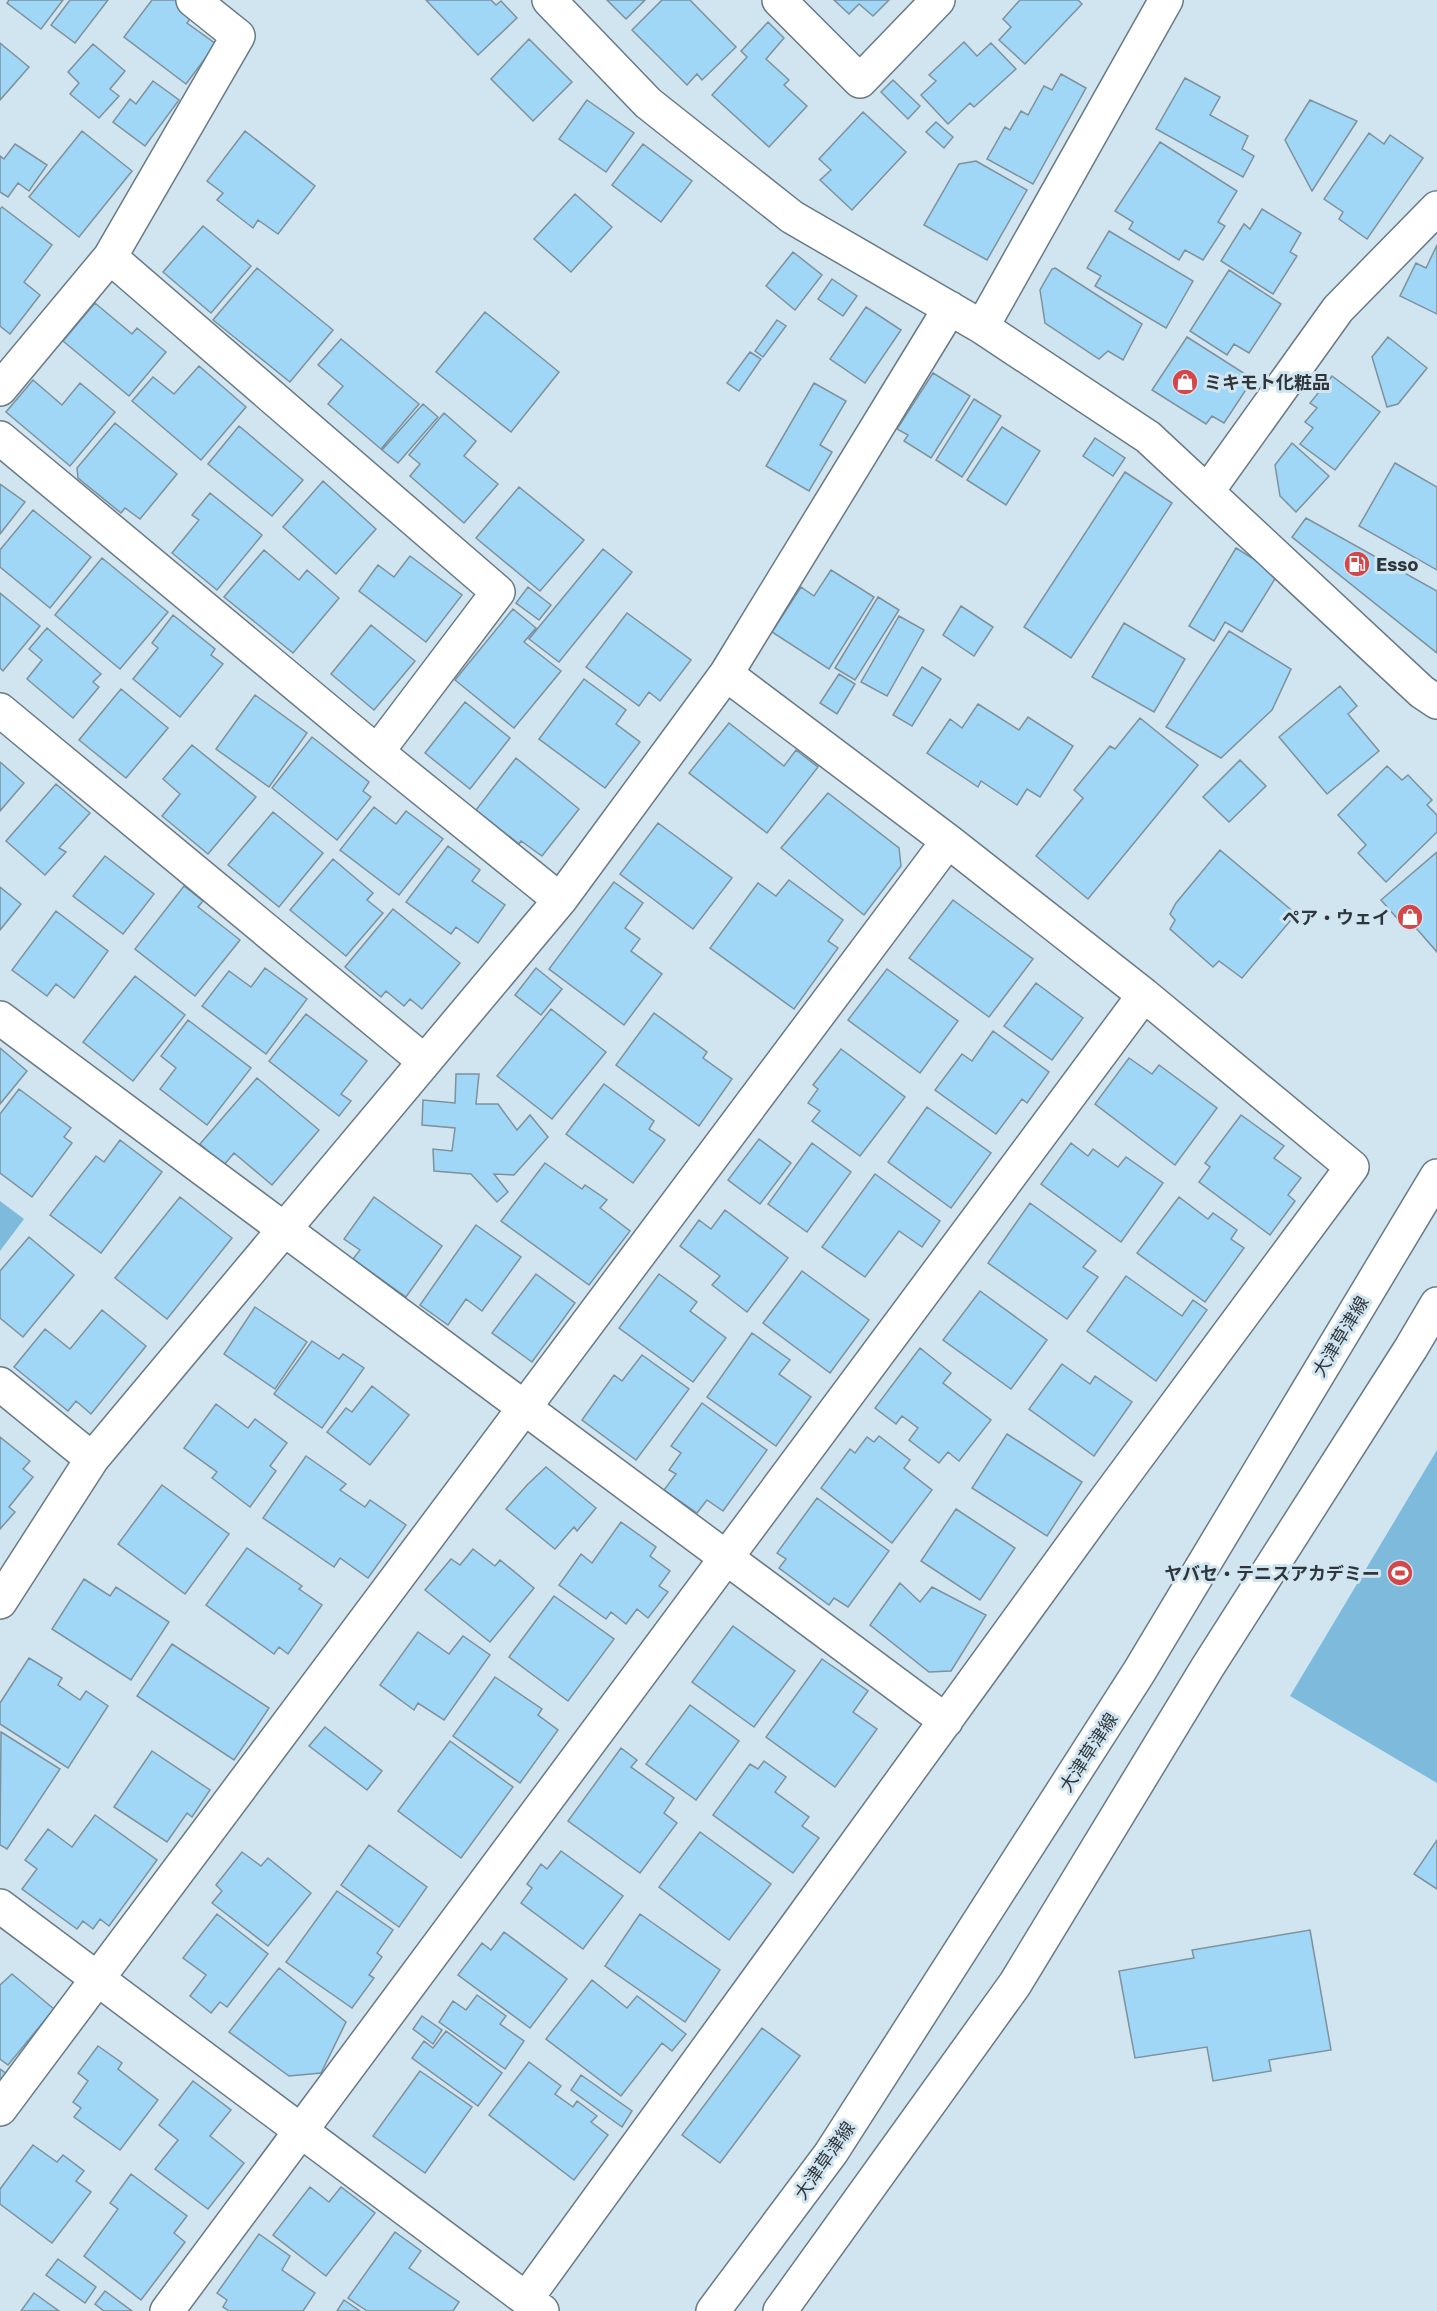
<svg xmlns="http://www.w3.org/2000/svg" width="1437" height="2311" font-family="'Golos Text','Noto Sans JP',sans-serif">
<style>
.green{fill:#7ebadb}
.building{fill:#a0d7f6;stroke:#7e919c;stroke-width:1.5}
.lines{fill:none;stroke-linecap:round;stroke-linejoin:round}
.street-casing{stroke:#687a85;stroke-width:36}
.primary-casing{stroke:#687a85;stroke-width:36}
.street{stroke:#fff;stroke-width:33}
.primary{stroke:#fff;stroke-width:33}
.labels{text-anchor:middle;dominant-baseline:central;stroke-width:6;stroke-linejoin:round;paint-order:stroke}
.poi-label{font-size:18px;font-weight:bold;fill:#2f363b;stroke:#d1e5f1;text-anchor:start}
.street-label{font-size:18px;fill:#2f363b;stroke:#d1e5f1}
</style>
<rect width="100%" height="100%" fill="#d1e5f1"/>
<path class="green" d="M0 1201 24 1219 0 1251Z
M1437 1450V1783L1290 1696Z"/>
<path class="building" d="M9 0H63L41 29 7 3Z
M70 0H108L75 43 51 25Z
M152 0H177L194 13 187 23 216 44 186 84 124 37Z
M426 0H491L496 5 501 1 517 18 478 55Z
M607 0H645L626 19Z
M662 0H690L736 47 702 80 697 74 687 85 632 30Z
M834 0H889L873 16 859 4 849 14Z
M1020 0H1078L1082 4 1025 64 999 40 1011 27 1003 19Z
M768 22 784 38 766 59 789 80 784 85 807 106 769 147 712 95 747 57 741 51Z
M529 39 572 82 533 121 491 79Z
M964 42 977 56 991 43 1016 69 974 107 970 103 948 124 921 95 936 81 929 75Z
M0 43 29 67 0 100Z
M93 44 125 71 110 89 119 96 99 118 70 94 79 83 68 72Z
M1061 74 1086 88 1033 184 987 159 1005 127 1010 130 1021 111 1028 115 1044 86 1052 90Z
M1185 78 1220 97 1210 115 1248 136 1242 149 1254 156 1243 177 1156 129Z
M893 80 920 106 908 119 881 92Z
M153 81 179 100 145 146 113 122 130 99 136 104Z
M587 100 634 133 606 172 559 139Z
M1310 100 1357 121 1312 191 1285 140Z
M863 112 906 152 852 210 820 180 831 170 819 159Z
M936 122 953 137 944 148 926 132Z
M82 131 132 171 79 237 29 197Z
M245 131 315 186 278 234 258 220 253 228 217 200 223 193 207 181Z
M1369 133 1384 144 1390 135 1423 158 1367 239 1339 219 1343 212 1324 199Z
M1160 142 1237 191 1218 222 1225 226 1203 260 1185 250 1179 260 1129 229 1133 222 1115 211Z
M15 144 47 165 29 191 18 183 8 197 0 192V156L4 159Z
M643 144 692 181 661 222 612 185Z
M976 161 1027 190 987 260 924 225 959 164Z
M575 194 612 227 571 272 534 239Z
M2 207 52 245 24 282 40 295 10 334 0 326V209Z
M1262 209 1301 233 1290 252 1297 256 1273 294 1221 261 1244 224 1250 229Z
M203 226 251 266 211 313 163 272Z
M1109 231 1193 281 1166 328 1095 286 1101 276 1087 268Z
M1437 245V314L1400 296 1416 263 1426 268Z
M793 252 822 275 795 310 766 286Z
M257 268 333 330 290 382 213 320Z
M1055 268 1142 324 1123 360 1108 351 1099 359 1045 323 1040 290 1052 269Z
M1229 270 1281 304 1249 353 1234 344 1227 355 1190 331Z
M832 279 857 296 843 316 818 299Z
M95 303 132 334 137 328 166 352 129 396 63 341Z
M866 307 901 330 865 383 830 359Z
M485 312 559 372 511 432 436 372Z
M777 320 786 326 763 357 755 351Z
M1187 337 1253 379 1224 423 1212 416 1206 424 1152 390Z
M1388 337 1427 368 1398 404 1387 407 1372 357Z
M341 339 419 404 381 449 328 404 343 386 318 365Z
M750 352 761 359 739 391 727 383Z
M199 366 246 407 201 460 132 401 153 377 174 394Z
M933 373 970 396 931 458 904 441 908 435 897 429Z
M1332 376 1380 412 1335 470 1300 444 1313 428 1305 422 1317 408 1310 403Z
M33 380 62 405 80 383 115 412 70 466 6 412Z
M814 383 846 401 820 445 832 452 809 491 766 466Z
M974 399 1001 416 962 477 936 460Z
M423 404 438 417 398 463 382 450Z
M444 413 476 441 464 456 498 484 464 523 410 476 420 464 409 455Z
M115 423 177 474 140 519 125 508 121 513 78 478 77 468Z
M239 426 303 480 272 516 208 464Z
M1002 427 1040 451 1006 505 967 480Z
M1095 438 1125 458 1113 476 1083 456Z
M1292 443 1329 476 1296 512 1280 496 1275 465Z
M1395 463 1437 487V570L1359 526Z
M1125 472 1172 503 1071 658 1024 627Z
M323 481 376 529 336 574 283 527Z
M0 484 25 502 0 534Z
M519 487 584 540 540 591 476 538Z
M210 493 262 535 217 590 172 553 199 520 192 515Z
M33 510 91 557 50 608 0 567V550Z
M1306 518 1437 591V653L1292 537Z
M1236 548 1278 574 1242 632 1225 622 1214 641 1189 626Z
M603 549 632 572 559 662 529 639Z
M264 550 299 580 307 570 339 598 293 653 224 597Z
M410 556 462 595 426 642 359 591 378 565 394 577Z
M102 558 168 612 120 669 55 615Z
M831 570 874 597 829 669 772 632 801 587 814 596Z
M528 587 551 605 539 620 516 603Z
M0 593 40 626 3 671 0 668Z
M878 597 899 610 855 680 835 668Z
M961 606 993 627 974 656 943 635Z
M513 609 536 628 524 642 561 671 514 728 455 680Z
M627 613 691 660 660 701 649 692 639 706 586 667Z
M173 615 215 649 211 655 223 664 180 717 133 679 158 648 152 643Z
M899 616 924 630 887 696 861 682Z
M1124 623 1185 659 1154 712 1092 677Z
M371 625 415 661 374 710 331 674Z
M47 628 101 674 93 682 99 687 73 718 27 679 42 660 29 649Z
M1229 631 1291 669 1272 710 1221 758 1166 727Z
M922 667 941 679 912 726 893 715Z
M839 674 855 684 837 714 820 703Z
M584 679 626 710 616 724 640 742 605 788 539 739Z
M1340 686 1357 706 1348 714 1379 751 1327 794 1279 737Z
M121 689 168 728 126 778 79 740Z
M255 695 307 733 269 787 216 749Z
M465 702 510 738 470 789 425 753Z
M978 704 1019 730 1028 717 1073 746 1040 797 1027 789 1017 805 981 781 978 787 927 753 950 719 962 728Z
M1140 718 1198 765 1088 899 1036 856 1083 798 1074 790 1110 746 1115 749Z
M729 723 784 766 796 750 818 767 767 833 689 773Z
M312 737 369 782 363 791 371 797 337 840 272 788Z
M192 745 256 797 208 854 162 816 180 794 163 779Z
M516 758 579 809 542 856 521 841 519 844 476 810Z
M1240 760 1266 786 1229 822 1203 797Z
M0 762 24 783 0 811Z
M1387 766 1402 780 1408 775 1432 800 1427 805 1437 815V832L1386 882 1358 853 1366 845 1338 815Z
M56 784 90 813 59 848 66 852 45 875 6 841Z
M828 793 899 848 901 866 864 915 781 848Z
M374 807 396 824 406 811 443 839 399 895 340 850Z
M273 812 323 853 279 907 228 865Z
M658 823 732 878 693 929 620 874Z
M448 846 480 870 472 881 505 905 478 943 456 927 451 934 406 902Z
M1220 850 1296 914 1242 978 1219 961 1213 967 1170 929 1175 920 1170 914 1176 903Z
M1437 852V952L1409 920 1403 925 1381 900Z
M105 856 154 894 123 934 73 896Z
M333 859 373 893 367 900 383 913 346 956 290 910Z
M789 880 843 920 828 941 838 948 794 1009 710 948 758 883 776 896Z
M614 882 643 903 625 928 640 939 631 951 662 974 624 1025 549 969Z
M184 886 203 901 198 907 240 940 195 996 135 949Z
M0 887 21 904 0 930Z
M953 900 1033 959 989 1017 909 958Z
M393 909 460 963 422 1009 410 999 404 1006 386 991 381 997 345 967Z
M56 911 108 951 74 998 56 984 47 996 12 970Z
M265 968 307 999 266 1054 202 1006 229 971 251 987Z
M536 968 562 989 541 1015 515 995Z
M887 969 958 1021 920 1073 848 1020Z
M135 976 185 1015 133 1081 83 1042Z
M1036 983 1083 1018 1052 1060 1004 1026Z
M551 1009 606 1052 552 1119 497 1076Z
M654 1013 707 1052 703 1058 732 1079 699 1126 616 1065Z
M306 1014 367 1061 341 1094 351 1101 339 1116 269 1061Z
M188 1020 251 1068 207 1125 160 1089 176 1068 161 1056Z
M993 1031 1049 1072 1027 1103 1022 1099 996 1134 935 1090 962 1054 972 1061Z
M0 1048 27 1071 0 1104Z
M841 1049 905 1097 860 1156 812 1121 820 1111 808 1103 818 1089 813 1085Z
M1129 1058 1152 1074 1159 1065 1217 1108 1175 1165 1095 1104Z
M456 1074H479L476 1104H498L517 1130 530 1115 548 1137 514 1175 494 1174 508 1192 497 1202 471 1174 434 1171 433 1149 452 1151 455 1128 422 1125 423 1100 455 1103Z
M257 1078 319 1130 272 1185 234 1153 224 1165 200 1144Z
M604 1084 654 1121 649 1129 665 1140 633 1183 566 1134Z
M19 1089 71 1128 64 1137 72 1143 32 1197 0 1173V1114Z
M927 1107 991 1153 951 1208 888 1162Z
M1241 1115 1284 1146 1274 1158 1301 1178 1288 1195 1295 1201 1270 1235 1199 1182 1210 1167 1205 1163Z
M759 1139 791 1163 760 1204 728 1180Z
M120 1140 162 1172 101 1253 50 1215 96 1156 104 1162Z
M812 1143 851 1172 807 1232 768 1204Z
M1071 1143 1088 1156 1093 1149 1118 1167 1126 1157 1163 1183 1121 1242 1041 1184Z
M545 1163 582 1189 585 1185 607 1200 600 1208 630 1231 589 1285 501 1221Z
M875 1174 940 1221 922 1247 899 1231 865 1277 822 1247Z
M180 1197 232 1238 167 1319 115 1278Z
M374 1197 442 1246 406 1297 353 1259 360 1250 344 1239Z
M1179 1197 1208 1219 1213 1213 1237 1230 1231 1239 1244 1248 1205 1302 1137 1253Z
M1030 1203 1096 1251 1083 1267 1098 1277 1067 1319 988 1263Z
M725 1210 788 1258 747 1312 712 1285 720 1276 680 1246 699 1220 711 1229Z
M476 1225 521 1257 482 1311 466 1299 448 1325 420 1305Z
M29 1237 74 1275 23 1337 0 1318V1271Z
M802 1271 869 1320 830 1373 763 1323Z
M536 1274 575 1303 532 1362 492 1333Z
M659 1274 697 1302 690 1311 726 1338 693 1382 619 1328Z
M1126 1276 1182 1316 1193 1300 1207 1310 1156 1381 1087 1331Z
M980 1291 1047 1340 1011 1389 943 1340Z
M255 1307 307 1342 275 1389 224 1354Z
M102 1310 146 1346 91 1414 76 1401 68 1411 14 1367 45 1329 70 1349Z
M752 1333 790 1360 779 1374 811 1397 776 1446 707 1397Z
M312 1341 339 1359 343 1354 364 1368 322 1428 274 1394Z
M920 1348 951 1373 943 1383 991 1420 959 1461 948 1452 939 1463 909 1440 918 1428 902 1416 896 1424 875 1408Z
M642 1355 689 1389 636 1460 582 1420 614 1375 622 1381Z
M1062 1364 1090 1384 1095 1376 1132 1402 1094 1456 1029 1409Z
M372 1386 409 1415 370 1465 327 1432 346 1408 352 1412Z
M702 1403 767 1450 723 1511 707 1500 697 1513 664 1490 676 1474 669 1470 681 1453 671 1446Z
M216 1404 248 1428 255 1419 287 1443 270 1466 276 1471 250 1507 212 1478 217 1472 184 1448Z
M1007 1434 1082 1482 1047 1536 972 1488Z
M879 1436 910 1460 904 1468 932 1490 892 1543 821 1488 850 1449 855 1453 867 1437 874 1442Z
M0 1437 30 1461 23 1469 33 1477 9 1507 15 1512 0 1529Z
M306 1456 346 1484 340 1490 365 1507 370 1500 406 1525 368 1578 340 1558 334 1567 263 1518Z
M546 1467 596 1508 577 1531 574 1527 555 1549 506 1509 527 1485Z
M162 1485 229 1534 185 1594 118 1544Z
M817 1498 889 1551 848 1607 834 1598 829 1605 779 1568 786 1559 777 1553Z
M956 1509 1015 1548 980 1600 921 1561Z
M621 1522 656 1547 650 1556 670 1571 659 1586 668 1592 648 1618 637 1609 626 1624 611 1612 606 1619 559 1585 581 1554 592 1563Z
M247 1548 302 1586 299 1589 322 1605 288 1654 279 1647 274 1654 206 1605Z
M473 1549 495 1566 500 1560 534 1588 490 1642 425 1590 451 1559 460 1565Z
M84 1579 110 1596 116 1587 169 1622 131 1680 52 1629Z
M900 1583 920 1602 932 1587 986 1615 951 1671 929 1672 870 1625Z
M554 1596 614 1639 568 1701 509 1657Z
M733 1626 795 1671 754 1727 692 1682Z
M418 1632 449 1654 463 1636 490 1655 444 1720 418 1703 414 1710 380 1685Z
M172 1644 269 1708 234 1760 137 1696Z
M29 1658 62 1678 58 1685 80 1700 86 1691 108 1706 68 1768 0 1724V1703Z
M822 1659 868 1691 853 1712 877 1729 835 1787 766 1737Z
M495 1677 542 1709 538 1715 558 1730 520 1783 453 1736Z
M690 1705 739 1741 696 1800 646 1764Z
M325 1727 382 1771 367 1790 309 1746Z
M1 1732 60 1769 7 1849 0 1845Z
M450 1741 513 1787 461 1858 398 1811Z
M621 1748 637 1760 631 1767 674 1798 664 1813 677 1823 640 1873 568 1821Z
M152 1751 210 1790 192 1817 187 1813 167 1842 114 1807Z
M764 1761 786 1777 775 1792 809 1817 802 1826 819 1838 793 1873 713 1815 750 1764 758 1769Z
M95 1815 157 1860 109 1926 100 1919 93 1929 83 1921 77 1929 22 1889 37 1869 25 1860 48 1829 72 1847Z
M700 1832 771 1884 729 1940 659 1887Z
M1437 1840V1889L1414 1874Z
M369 1845 427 1887 399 1927 341 1885Z
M561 1851 623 1896 583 1949 521 1903 532 1888 527 1884 541 1864 547 1869Z
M242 1852 261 1866 268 1858 311 1893 268 1946 212 1903 222 1891 216 1885Z
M337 1891 393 1930 377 1953 382 1957 369 1975 374 1978 352 2008 286 1962Z
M217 1914 268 1954 227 2007 220 2002 211 2013 190 1996 206 1975 183 1958Z
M640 1914 720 1970 685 2022 605 1966Z
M1310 1930 1331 2050 1269 2060 1271 2071 1213 2081 1207 2047 1135 2058 1119 1971 1194 1958 1192 1950Z
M504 1932 567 1979 530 2028 458 1975 482 1943 491 1950Z
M279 1968 346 2022 321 2073 289 2076 229 2032Z
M12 1974 54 2009 8 2065 0 2059V1985Z
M592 1980 627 2008 637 1996 686 2034 672 2051 662 2043 621 2096 546 2039Z
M477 1995 506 2016 500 2024 524 2041 505 2069 439 2022 453 2001 466 2010Z
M422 2016 442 2030 433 2044 413 2029Z
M762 2028 800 2056 720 2163 682 2135Z
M446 2031 502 2073 478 2106 412 2058 424 2041 433 2048Z
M98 2046 122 2063 118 2069 158 2100 120 2150 74 2117 81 2108 73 2102 88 2081 78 2073Z
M529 2062 561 2086 555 2094 573 2107 577 2101 597 2116 591 2122 608 2135 574 2180 489 2115Z
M0 2069 7 2074 0 2084Z
M420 2071 472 2107 425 2173 373 2136Z
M581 2075 632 2111 622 2127 571 2090Z
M193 2081 231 2110 210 2136 244 2163 208 2209 155 2169 178 2140 159 2125Z
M33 2145 57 2162 63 2155 84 2171 76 2181 91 2192 52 2243 0 2204V2189Z
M131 2174 187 2216 174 2233 185 2242 141 2300 84 2256 118 2209 110 2203Z
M310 2187 329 2202 341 2187 375 2213 326 2276 273 2235Z
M395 2232 421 2251 409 2268 459 2302 453 2311H367L348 2298Z
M259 2234 290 2256 282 2270 315 2293 303 2311H229L223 2307 227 2300 217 2293Z
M58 2259 96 2287 85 2303 46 2275Z
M105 2291 132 2311H104L95 2304Z
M34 2293 59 2311H21Z
M344 2300 360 2311H337Z"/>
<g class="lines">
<g class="street-casing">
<path id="street" d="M549 0 648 103 792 217 982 327 1148 437 1422 692 1437 702
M779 0 860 81 938 0
M110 257 498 592 377 752
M982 327 1166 0
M0 389 110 257 238 36 193 0
M0 438 377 752 560 900
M1207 492 1338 309 1437 208
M0 710 424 1061
M0 1018 946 1721
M0 1384 92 1459
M0 1602 92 1459 560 900 726 674 950 308
M0 1906 542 2311
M0 2109 948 841
M526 2299 1101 1506 1352 1167 1144 995 948 841 726 674
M167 2311 1144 995"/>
</g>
<g class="primary-casing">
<path id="primary" d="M713 2311 831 2153 1139 1672 1437 1176
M780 2311 1015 1984 1207 1668 1411 1348 1437 1304"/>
</g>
<use href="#street" class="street"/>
<use href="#primary" class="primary"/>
</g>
<defs>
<g id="shop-disc" transform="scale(1.35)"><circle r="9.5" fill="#d54649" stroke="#d1e5f1"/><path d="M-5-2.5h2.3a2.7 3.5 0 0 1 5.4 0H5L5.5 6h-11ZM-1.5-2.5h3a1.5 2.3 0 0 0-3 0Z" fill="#fff"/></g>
<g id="fuel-disc" transform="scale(1.35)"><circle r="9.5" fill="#d54649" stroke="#d1e5f1"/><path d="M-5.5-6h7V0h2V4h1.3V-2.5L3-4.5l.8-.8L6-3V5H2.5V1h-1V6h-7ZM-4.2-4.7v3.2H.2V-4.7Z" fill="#fff"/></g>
<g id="stadium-disc" transform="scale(1.35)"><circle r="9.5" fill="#d54649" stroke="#d1e5f1"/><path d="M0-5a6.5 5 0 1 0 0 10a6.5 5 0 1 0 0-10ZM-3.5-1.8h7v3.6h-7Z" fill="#fff"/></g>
</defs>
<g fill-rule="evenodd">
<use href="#shop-disc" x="1185" y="382"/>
<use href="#fuel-disc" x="1357" y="564"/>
<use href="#shop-disc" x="1410" y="917"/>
<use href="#stadium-disc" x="1400" y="1573"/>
</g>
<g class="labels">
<g class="poi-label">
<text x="1204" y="382">ミキモト化粧品</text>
<text x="1376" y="564">Esso</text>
<text x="1390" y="917" text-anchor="end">ペア・ウェイ</text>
<text x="1380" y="1573" text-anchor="end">ヤバセ・テニスアカデミー</text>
</g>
<g class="street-label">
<text transform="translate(1340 1336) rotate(-59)">大津草津線</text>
<text transform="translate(1088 1752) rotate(-57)">大津草津線</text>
<text transform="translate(824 2160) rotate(-55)">大津草津線</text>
</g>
</g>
</svg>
